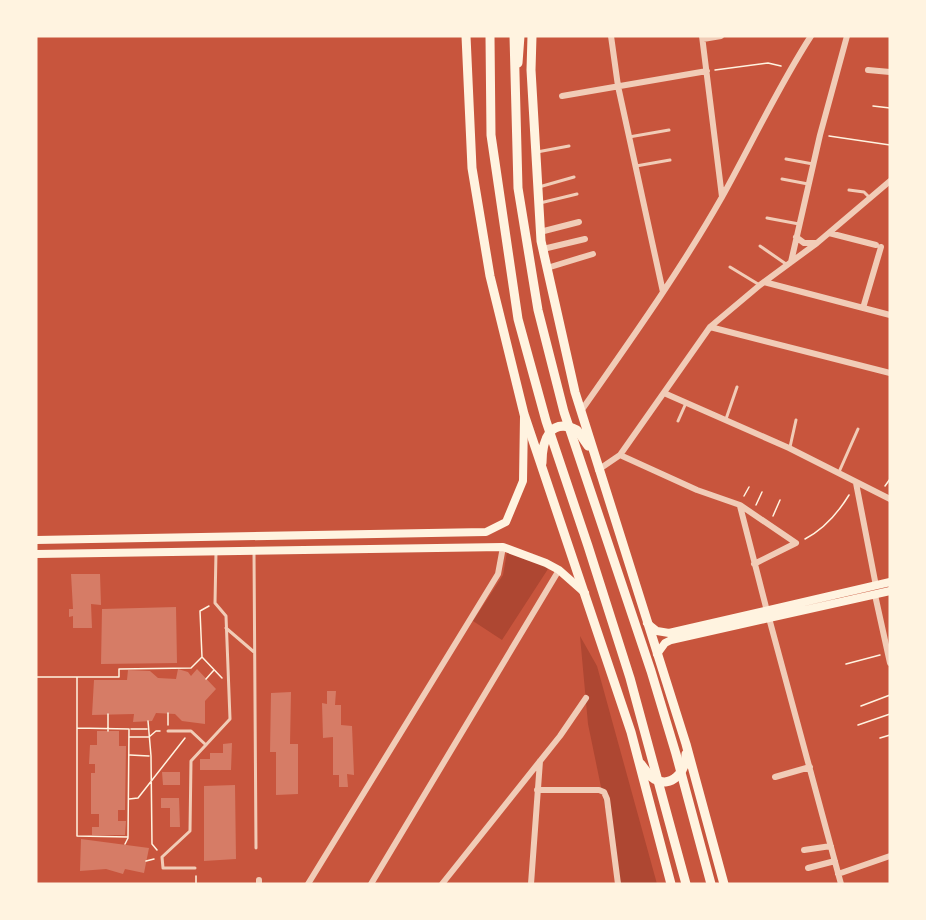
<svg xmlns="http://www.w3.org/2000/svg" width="926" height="920" font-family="'Golos Text',sans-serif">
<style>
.green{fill:#ae4732}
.building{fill:#d67c66}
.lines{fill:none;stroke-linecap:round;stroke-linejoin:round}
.path{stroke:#fff3e0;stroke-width:1.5}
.service{stroke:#f1ccb7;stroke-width:3}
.minor{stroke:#f1ccb7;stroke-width:6}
.secondary{stroke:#fff3e0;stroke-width:8}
.primary{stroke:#fff3e0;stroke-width:9}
.trunk{stroke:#fff3e0;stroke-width:9}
</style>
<rect width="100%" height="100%" fill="#c8553d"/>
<path class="green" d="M507 552 532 557 548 569 502 640 473 621 503 575Z
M580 636 597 666 657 884H621L588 724Z"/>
<path class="building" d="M71 574H100L101 605 91 604 92 628H73V616L69 617V609H73Z
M176 607 177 663 101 664 102 609Z
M178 669 188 672 191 676 197 669 216 689 205 701V724L182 721 175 714 156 713 152 721 133 722 134 714 92 715 94 680H127L128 670 150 671 158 678 176 679Z
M327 691H336L335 705H341V725L352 726 354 775 347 774 348 787H339V775H333V737L323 738 322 703 327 704Z
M291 692 290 744H298V794L276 795V752H270L271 693Z
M97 731H119V746H126L125 810H118V821H126L125 835H92V827H99V814H91V773H95V764H89L90 745H97Z
M232 743 231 770H200V759H210V753H223V744Z
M162 772H180V785H163Z
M235 785 236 859 204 861V786Z
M161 798H179L180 827H170V808H161Z
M81 839 149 848 144 873 125 869 123 874 106 869 80 871Z"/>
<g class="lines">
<path class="path" d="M715 70 768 63 781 66
M873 106 890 108
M829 136 890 145
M885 486 890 479
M744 496 749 487
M756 505 762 492
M773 516 780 500
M805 539C824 529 838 513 849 495
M209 606 200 611 202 657 222 678
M846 664 880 655
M37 677H119V669L191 668 202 657
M206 679 214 670
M861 706 890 695
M168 713V725
M148 721 151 756 152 844 157 850
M858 725 890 714
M77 728 129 729 128 837 77 836V677
M131 729H147
M108 731V714
M129 737H149L156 731H160
M880 738 890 735
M130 755 149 756
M129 799 138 798 185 738
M125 844 128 838
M146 861 154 859
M196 876V884"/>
<path class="service" d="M629 137 669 130
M537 152 569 146
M786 159 813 164
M636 166 670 160
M782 179 808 184
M539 187 574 177
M849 190 864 192 870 198
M540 203 577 194
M767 218 799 224
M760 246 786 264
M730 267 758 284
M726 419 737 387
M678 421 686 403
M790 447 796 420
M839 472 858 429
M254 552 256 848
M226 628 254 652
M168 731H191L206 745
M195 868H163L162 857 190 831 191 761 230 719 226 616 215 603 216 552"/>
<path class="minor" d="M611 36 618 86 663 292
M702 36 722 197
M703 39 721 36
M868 70 890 72
M562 96 707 71
M540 232 579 222
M829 233 876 245
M796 237 804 243H816
M543 249 585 239
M791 262 820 135 847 36
M547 268 593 254
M764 282 890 315
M863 308 881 247
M710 327 890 373
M664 393 789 448 890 499
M581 411C630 341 680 271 722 197 752 143 778 87 811 36
M620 455 697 490 740 505 796 543 754 564
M598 470 620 455 710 327 760 285 817 243 890 181
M856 483 876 586
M740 506 767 611
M875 595 890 663
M769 618 841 884
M775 777 810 767
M537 790H599L604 792 607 799 618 884
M804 850 831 846
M808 868 835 861
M838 874 890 856
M259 880V884
M308 884 498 574 503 547
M371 884 559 570
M442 884 560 736 586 698
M531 884 540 761"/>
<path class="secondary" d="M36 540 486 532 506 522 523 481 524 417
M36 554 503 547 546 563 559 570 585 593
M647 623 657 631 669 633 890 582
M657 654 665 643 671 640 890 591"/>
<path class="primary" d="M466 36 472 168 490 276 524 414 631 732 671 884
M532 36 531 70 541 241 575 392 686 744 724 884
M518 63 520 36
M542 463C542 440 550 417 577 430L588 446
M641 764C645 769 649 776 654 779 672 789 686 771 686 754"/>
<path class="trunk" d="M490 36 491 135 518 319 546 421 588 546 630 678 686 884
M514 36 518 188 538 310 564 412 651 671 676 754 711 884"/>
</g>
<rect width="926" height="920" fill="none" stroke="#fff3e0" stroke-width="75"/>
</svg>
